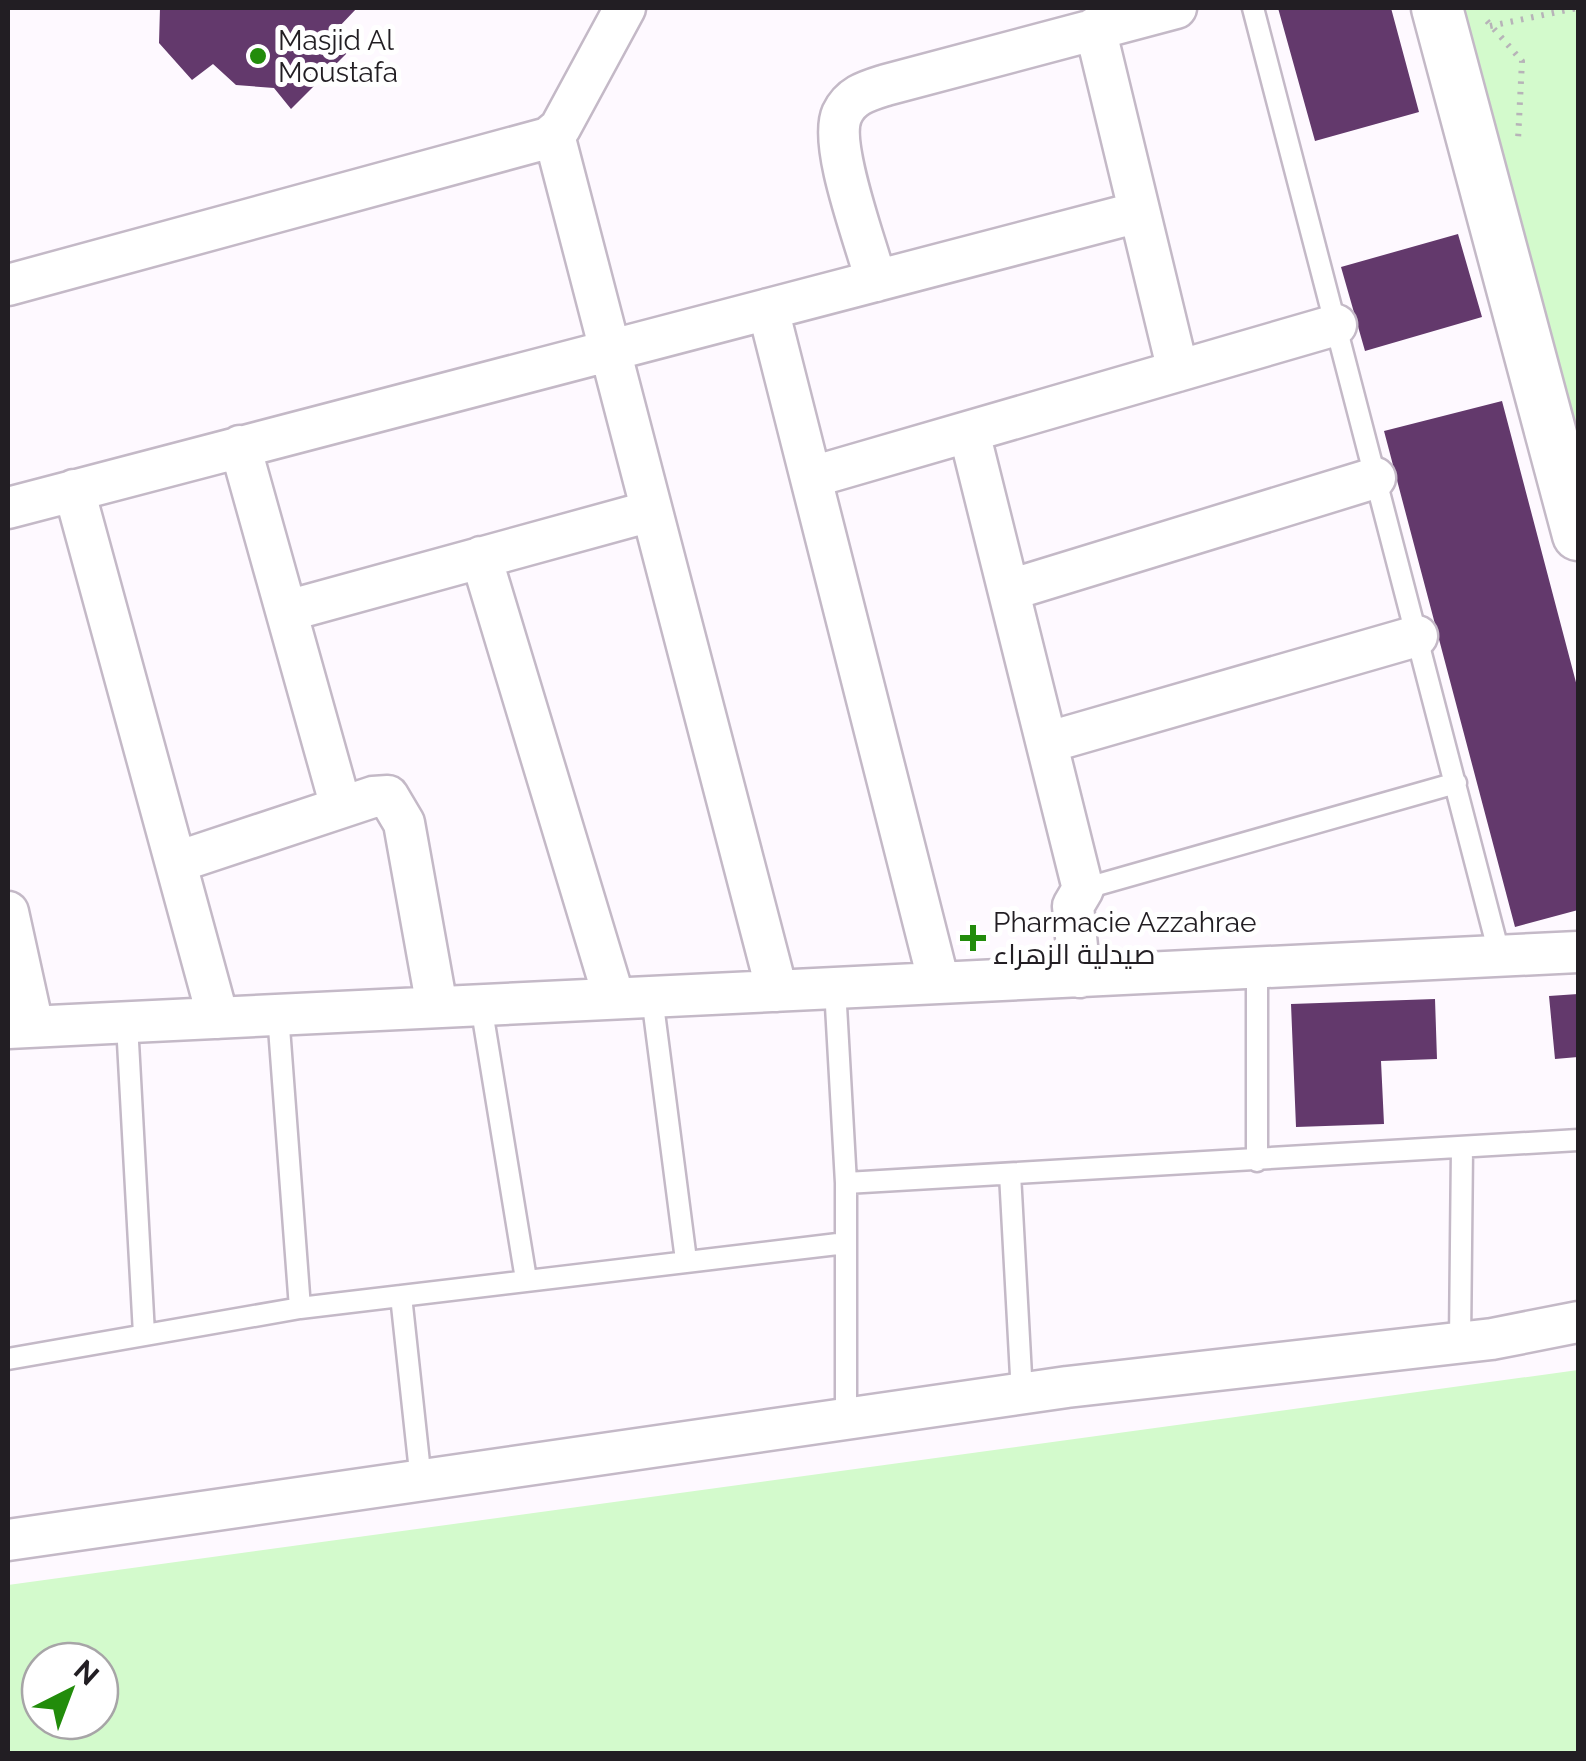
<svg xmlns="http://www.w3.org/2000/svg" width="1586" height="1761" font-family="Raleway,Cairo,sans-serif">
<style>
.green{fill:#d3facc;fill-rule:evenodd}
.building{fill:#63396c}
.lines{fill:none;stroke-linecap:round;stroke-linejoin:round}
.service-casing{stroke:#c4b9c7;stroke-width:25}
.minor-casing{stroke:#c4b9c7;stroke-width:45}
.tertiary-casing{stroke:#c4b9c7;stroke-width:55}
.path{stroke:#b7b3b8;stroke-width:6;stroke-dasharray:2.5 8;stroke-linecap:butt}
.service{stroke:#fff;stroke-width:20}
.minor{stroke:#fff;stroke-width:40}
.tertiary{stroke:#fff;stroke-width:50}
.poi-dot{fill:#228c0b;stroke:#fff;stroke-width:4}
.labels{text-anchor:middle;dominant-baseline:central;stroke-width:10;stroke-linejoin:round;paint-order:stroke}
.poi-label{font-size:28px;fill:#221e23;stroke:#fff;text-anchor:start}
</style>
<rect width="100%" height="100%" fill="#fef9ff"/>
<path class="green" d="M1449 8H1578V489Z
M1578 1370V1753H8V1585ZM40 1661H100V1721H40Z"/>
<path class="building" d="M160 8H357L336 30 353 47 291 109 274 88 236 85 213 64 192 80 159 43Z
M1278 8H1391L1419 112 1315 141Z
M1458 234 1482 317 1365 351 1341 267Z
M1502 401 1578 690V910L1515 927 1384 431Z
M1578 994V1057L1555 1059 1549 996Z
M1435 999 1437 1059 1381 1061 1384 1124 1296 1127 1291 1004Z"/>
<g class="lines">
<g class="service-casing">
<path id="service" d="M1253 8 1500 957
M1083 889 1456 783
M1257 969V1161
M835 988 846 1183V1420
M652 997 686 1260
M481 1005 526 1279
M278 1014 300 1308
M127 1024 144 1334
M1010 1174 1022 1394
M846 1183 1578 1140
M401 1296 421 1481
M1460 1342 1462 1148
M8 1359 300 1308 846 1243"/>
</g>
<g class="minor-casing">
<path id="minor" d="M1095 28 1178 371
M554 135 777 991
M876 281C867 245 828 145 842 114 851 95 867 91 886 85L1176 8
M8 285 548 138 560 128 625 8
M768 309 939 983
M969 432 1083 889 1073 906 1080 977
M240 446 341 807
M812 477 1336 325
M74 490 218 1018
M8 508 1139 212
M481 557 614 998
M1010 590 1375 478
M287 611 651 511
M1049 742 1417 636
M177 862 373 797 388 796 404 823 437 1007
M8 912 33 1026
M8 1028 1578 952
M8 1540 1067 1387 1492 1339 1578 1322"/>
</g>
<g class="tertiary-casing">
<path id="tertiary" d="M1437 8 1578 535"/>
</g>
<path class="path" d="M1487 21 1522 61 1518 140
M1490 26 1577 8"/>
<use href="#service" class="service"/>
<use href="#minor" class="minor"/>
<use href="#tertiary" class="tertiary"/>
</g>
<g class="poi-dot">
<circle cx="258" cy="56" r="10"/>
<path d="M968 923h10v10h10v10h-10v10h-10v-10h-10v-10h10z"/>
</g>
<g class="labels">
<g class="poi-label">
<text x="278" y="40">Masjid Al<tspan x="278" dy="32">Moustafa</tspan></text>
<text x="993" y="922">Pharmacie Azzahrae<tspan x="993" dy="32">صيدلية الزهراء</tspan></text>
</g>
</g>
<rect width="1586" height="1761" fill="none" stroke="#221e23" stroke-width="20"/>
<g transform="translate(70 1691) rotate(42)"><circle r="48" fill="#ffffff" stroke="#a7a5a7" stroke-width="2.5"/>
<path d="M0-8L18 38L0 25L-18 38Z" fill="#228c0b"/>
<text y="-15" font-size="28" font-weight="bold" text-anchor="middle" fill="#221e23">N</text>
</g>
</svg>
